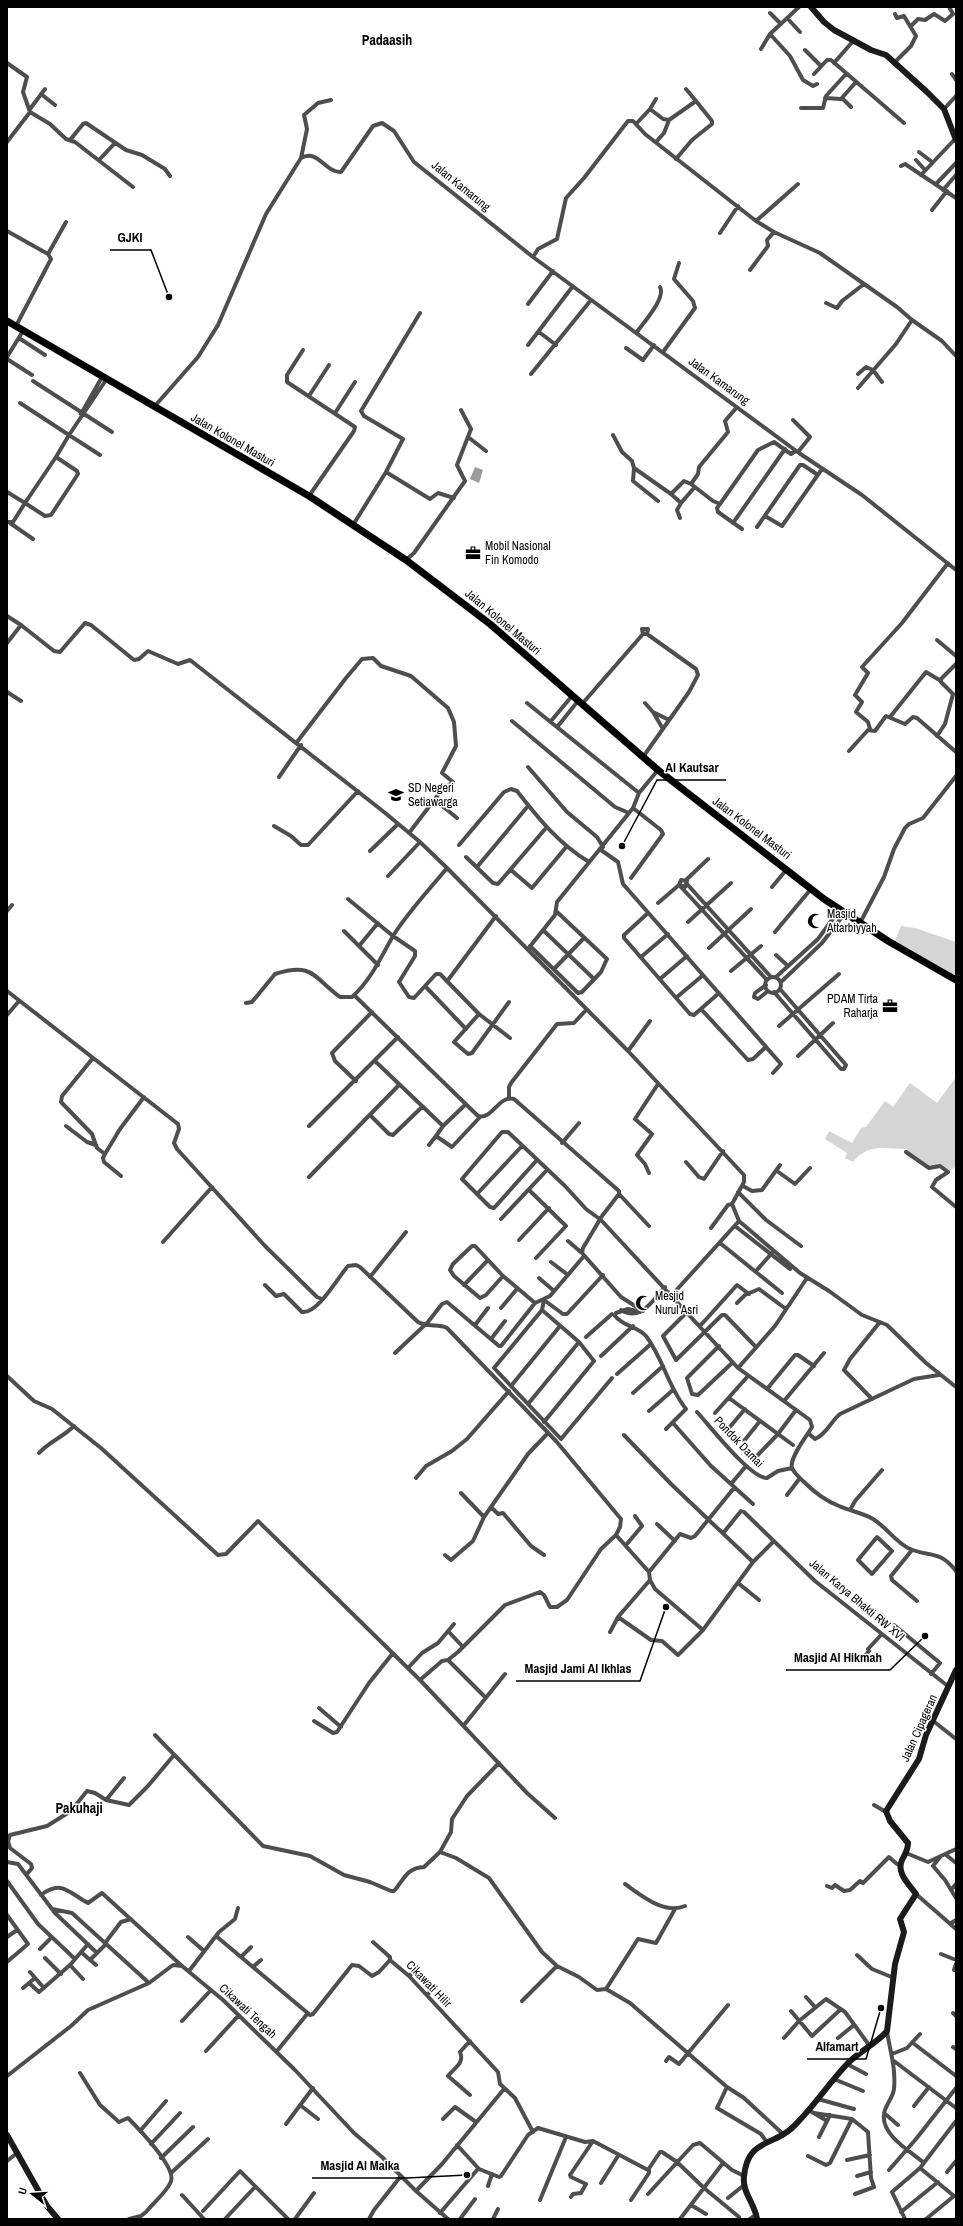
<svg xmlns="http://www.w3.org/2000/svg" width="963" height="2226" font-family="'Archivo Narrow',sans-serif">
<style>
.green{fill:#d5d5d5}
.water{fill:#9c9c9c}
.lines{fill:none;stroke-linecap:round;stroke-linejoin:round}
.primary-casing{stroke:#dbdbdb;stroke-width:8}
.street{stroke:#4e4e4e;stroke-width:4}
.secondary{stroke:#1b1b1b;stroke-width:6}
.primary{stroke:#000;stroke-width:7}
.labels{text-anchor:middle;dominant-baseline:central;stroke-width:3;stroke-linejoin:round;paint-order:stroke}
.street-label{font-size:12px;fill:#000;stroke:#fff}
.poi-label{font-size:12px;fill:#000;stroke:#fff;text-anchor:start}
.quarter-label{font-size:14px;font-weight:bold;fill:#000;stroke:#fff}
.leader{fill:none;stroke:#000;stroke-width:1.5}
.callout-dot{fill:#000;stroke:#fff;stroke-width:1.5}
.callout-label{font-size:13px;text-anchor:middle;font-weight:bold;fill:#000;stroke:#fff;stroke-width:3;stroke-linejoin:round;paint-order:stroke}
</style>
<rect width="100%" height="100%" fill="#fff"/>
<path class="green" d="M901 926 915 928 956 942V977L894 943Z
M956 1077V1166L949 1172 939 1164 932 1168 906 1152 907 1149C885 1149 868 1143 853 1162L845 1158 847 1153 825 1139 829 1131 852 1143 861 1128 866 1127 885 1101 893 1107 910 1083 937 1103Z"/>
<path class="water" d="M475 467 483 470 479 483 470 479Z"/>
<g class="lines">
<g class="primary-casing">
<path id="primary" d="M7 321 309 496 406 560 490 624 658 770 824 899 888 941 956 980"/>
</g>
<path class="street" d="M770 13 781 24
M787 18 800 32
M911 26 918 19 925 20 934 14 945 21 953 14 949 7
M770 34 790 56 803 80 813 86 817 84
M761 49 770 34 799 7
M805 50 821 66
M7 63 27 77 23 92 30 112 7 142
M834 63 854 40
M894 63 911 46 916 36 904 16 897 18 895 14
M814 74 827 60H831L904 123
M952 74 956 80
M686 89 696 101
M41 94 55 105
M825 98 841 99 856 82
M842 98 851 107
M801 108H823L826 96 846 74
M30 109 45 89
M650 109 663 119 669 120 696 101 712 121V124L692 140 676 159
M944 109 956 96
M30 112 50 124 66 139 75 142 133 187
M636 124 650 109 656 99
M70 140 83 124 86 123 126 150 142 155 165 169 170 176
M656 142 664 133 669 120
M919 152 932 162
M301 158 307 129 304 115 318 103 331 100
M99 160 115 143
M916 160 925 170
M901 166 905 164 956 198
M921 175 955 139
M936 184 956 163
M943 190 956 175
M932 210 947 191
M756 221 798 184
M7 231 48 254 51 259 16 326
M720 233 738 206
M48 254 66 222
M533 257 538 249 557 239 566 198 584 178 628 121H633L645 134 756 221 774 232 820 253 897 307 912 320 942 341 956 356
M750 270 768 246 767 240 774 232
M826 303 837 308 842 301 864 284
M528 304 553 271
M539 332 556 345
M637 332C644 322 666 298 660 287
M19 338 45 355
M528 345 573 286
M626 348 643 360 654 345
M303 350 287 375V382L355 427 354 431 309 496
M663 352 695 308 693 301 674 279 679 263
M7 357 23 331
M7 359 32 375
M531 374 591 300
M858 374 866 367 873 370 882 382
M33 381 112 432
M858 388 896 344 912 320
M309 396 329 365
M20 403 69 435 106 380
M154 407 198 357 218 325 266 214 301 158C318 148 325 173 341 172L373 126 382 123 394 131 414 162 533 257 799 453 862 495 956 570
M335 413 355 382
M81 414 102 377
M793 420 810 437 798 452
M613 435 622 452 632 461 634 468 671 494 684 481 691 484 698 474 699 467 728 432 725 421 737 407
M468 437 486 451
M634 468 633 481 658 501
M386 472 430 499 438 493 454 498
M691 484 713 501 720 504
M7 492 25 503 56 457
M671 494 681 503 677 510 680 518
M681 503 694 488
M765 516 782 526 822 469
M7 522H13L25 503 45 516 51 515 78 474 77 471 56 457 69 435 100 455
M10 523 33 539
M733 523 785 449
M353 525 386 472 403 439 364 416 361 411 420 313
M757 527 800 465H803L818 475
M742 529 718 512 717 508 720 504 758 450 774 442 791 454 796 451
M406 560 414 553 465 481 457 465 471 429 461 410
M7 616 21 625
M937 640 956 656
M7 643 21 625 54 651 60 652 85 623 91 625 134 660 139 659 148 651 178 664 190 660 384 812 420 842 447 868 628 1051 744 1175V1182L732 1204 739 1221 672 1295
M7 692 21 701
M527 703 639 793
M645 703 653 712 663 729
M582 704 643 634 642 629H648L647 634H643
M653 712 669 720
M890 717 926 672 941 681
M512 721 615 807 629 813
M551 721 572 696
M558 726 578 701
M870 729 868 722 856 712 862 702 855 695 868 673 862 667 902 623 948 563
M937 736 945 724 953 694 941 682V679L956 664
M297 742 346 678 362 659 373 658 381 666 411 676 448 708 454 722 456 746 442 773 453 782 441 791 409 833
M849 751 868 730 875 731 886 716 905 724 913 717 917 718 956 752
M643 757 689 692 698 675 696 669 647 634
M528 767 567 812 597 837 603 847
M279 777 301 745
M435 800 457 818
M274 826 291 836 301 845H308L358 791
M459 845 504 792 511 789 517 791C538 818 559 844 589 862
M601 850 618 862 623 884 781 1064 773 1073
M370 851 398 824
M466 857 493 883 498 884 546 828
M477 867 528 806
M511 870 532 888 567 846
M388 876 420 842
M631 878 663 834 661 830 633 808
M686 880 708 859
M687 884 771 977
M681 887 767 980
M772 887 787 869
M348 899 393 936 415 951V956L399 982 409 997 414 998 436 974H440L479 1014 510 1038
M658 903 679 885 681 880 687 881 685 887 679 885
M7 911 12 905
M648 913 624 935V938L690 1014 694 1015 719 993
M688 922 731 883
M860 923 884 877 894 849 905 828 909 824 923 818 956 776
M543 930 594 979
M344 931 378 965
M775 932 811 889
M359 946 378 923
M530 946 578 993 582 992 601 972 607 959 556 911
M709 948 751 909
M528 949 555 915 557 902 633 808 639 793 658 770
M776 955 788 966
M641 957 668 934
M554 969 584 938
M731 971 761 946
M776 977 818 939 840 909
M765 985a8 8 0 1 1 16 0a8 8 0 1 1-16 0Z
M660 979 687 956
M448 980 496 916
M781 982 822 943 845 913
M766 985 755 993 754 997 758 999 768 991
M425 986 466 1029
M7 991 178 1124 179 1129 174 1143 177 1149 265 1246 317 1297 322 1299
M774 992 841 1069H844L846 1065 780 989
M354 995 478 1116C493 1120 498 1095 514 1099L619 1191V1194L602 1216 583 1248 582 1253 621 1297 643 1311
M677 997 702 976
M246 1003 252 1002 275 974C313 962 313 977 340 997H352C371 980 381 957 393 936 408 912 429 890 447 868
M701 1009 748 1060 753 1059 766 1047
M479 1014 454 1042 468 1054 472 1053 509 1002
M7 1015 19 1001
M779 1026 839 974
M628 1051 650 1021
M798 1056 833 1023
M93 1058 62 1096 61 1102 92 1134 97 1148 105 1154 120 1129 144 1097
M376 1062 443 1126
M356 1081 335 1061 332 1053 372 1012
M509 1097V1087L511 1083 557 1024 574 1023 586 1010
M466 1104 443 1126 436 1136 452 1147 480 1117
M370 1115 389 1134 393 1135 422 1107
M66 1126 87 1142 96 1145
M309 1126 398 1037
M562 1143 579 1123
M429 1145 436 1136
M906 1152 929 1168 940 1166 948 1172 936 1180 932 1187 956 1207
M105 1154 103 1158 104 1162 121 1176
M537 1160 494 1208 490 1207 462 1179 502 1132H508L565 1186 586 1209 601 1220 738 1368 810 1420 812 1427C807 1436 789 1458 792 1468 794 1473 800 1478 804 1482 814 1492 826 1501 839 1506 850 1511 863 1513 873 1519 886 1527 895 1541 908 1548 929 1558 939 1549 956 1571
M686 1162 699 1177 704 1179 723 1151
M777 1171 795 1184 810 1168
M649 1173 645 1164 637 1155 652 1134 635 1119 658 1084
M309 1177 399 1085
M743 1186 752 1191 762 1190 780 1165
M529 1190 566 1226 536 1258
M738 1192 766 1220 801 1246
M477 1194 522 1146
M619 1194 649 1226
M501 1219 547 1170
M739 1221 800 1273 829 1291 862 1315 887 1325 926 1363 956 1387
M735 1226 790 1269
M711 1228 728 1205 732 1204
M519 1240 549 1208
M568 1241 582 1253
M163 1242 212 1187
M720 1243 782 1293
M551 1262 568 1275
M756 1271 772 1253
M603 1275 567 1314H563L544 1300 542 1310 494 1368 561 1439 612 1378
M503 1276 486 1295 480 1298 454 1276 450 1270 453 1264 472 1246H475L503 1276 535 1303
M370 1277 406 1232
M539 1278 554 1291
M265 1285 276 1296 284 1294 302 1312C318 1314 338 1277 348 1266L356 1265 360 1267 418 1322C428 1328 439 1323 447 1328L556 1441 621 1519 620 1527 616 1535 601 1549 567 1600 557 1607H550L544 1595 540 1592 505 1605 458 1652 448 1660 442 1661 420 1680
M464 1285 488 1260
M737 1303 745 1295 759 1289 786 1309
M501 1308 517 1289
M542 1310 579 1342 594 1361 544 1422
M621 1310C641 1322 653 1300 665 1287
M687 1312 663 1336 676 1360 722 1315H725L754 1345
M616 1313 628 1309 640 1312
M615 1316C624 1327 637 1326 646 1336 663 1358 668 1387 686 1409L666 1429
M475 1325 488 1308
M700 1326 737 1285 749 1294
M586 1337 612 1314
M491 1339 505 1321
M719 1346 687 1378 692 1394 698 1395 732 1363
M395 1353 428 1322 442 1304 447 1302 499 1346H501L535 1303 550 1296 584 1256
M601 1356 633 1326
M738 1368 775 1326 807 1278
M617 1374 651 1344
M7 1376 34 1401 52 1409 101 1448 218 1555 226 1554 258 1521 420 1680 527 1793 555 1818
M511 1386 560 1326
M767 1389 795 1355H798L814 1366
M633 1393 663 1366
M729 1398 793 1445
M872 1399 844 1370 850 1359 880 1322
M784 1401 824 1353
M528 1404 579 1342
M649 1411 673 1390
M697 1412C710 1426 750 1478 767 1478L778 1471 792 1468
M715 1413 748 1376
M673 1423 711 1466 753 1504
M729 1428 745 1409
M808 1433 815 1439C827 1434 831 1421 840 1414L914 1379 939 1375
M624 1435 671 1484 753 1562
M744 1441 760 1421
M39 1453C49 1442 63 1437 74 1426
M755 1458 778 1434 796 1410
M416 1478 426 1466 452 1451 467 1439 509 1391
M731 1484 746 1466
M461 1493 484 1517
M787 1495 800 1478
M491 1507 498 1514 503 1513 531 1546 544 1555
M850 1510 855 1501 882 1470
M744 1512 815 1581 949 1687
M657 1524 675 1541
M724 1532 741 1511
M616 1535 649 1572 650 1580 655 1589 703 1630 753 1562 773 1542
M877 1537 892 1551 872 1574 858 1560Z
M626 1545 642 1526 635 1516
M912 1550 891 1576 892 1580 917 1601
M445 1555 451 1560 473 1541 484 1517 528 1454 548 1433
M649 1572 680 1534 691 1538 695 1536 734 1488
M738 1583 759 1600
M618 1617 651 1640 662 1641 678 1655 703 1630
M894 1625 940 1663 931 1674
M448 1631 463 1647
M610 1632 618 1617 650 1580
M863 1658 869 1651 868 1649 882 1634
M448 1660 485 1697
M408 1668 422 1653 438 1643 454 1624
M319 1708 341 1727
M932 1720 956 1739
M314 1721 333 1733 337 1732 369 1683 393 1653
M464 1725 505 1674
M155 1735 263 1846 310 1856 344 1875 370 1882 391 1891H394C404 1880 406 1868 424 1867L440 1852 451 1832 452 1819 467 1796 499 1763
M106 1800 124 1778
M874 1805 886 1812
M440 1852 456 1858 489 1878 542 1952 557 1966 579 1977 597 1990 606 1989 630 2003 727 2087 717 2108 761 2134 766 2141
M906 1853 928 1862 956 1849
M945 1854 956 1863
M940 1857 933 1866 945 1880 956 1898
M7 1862 18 1864 55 1913 97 1953
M27 1874 32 1868 31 1864 10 1848 8 1841 10 1835 47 1826 71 1811 87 1791 95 1793 106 1800 129 1805 148 1786 174 1755
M7 1881 38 1924 75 1959
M625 1884C641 1895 664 1915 685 1906
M827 1886 832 1888 835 1885 844 1891 850 1890 860 1881 863 1883 889 1857 897 1864H900
M951 1890 956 1884
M916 1894 956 1929
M41 1895C62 1879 69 1893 88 1903L102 1893 182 1966
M52 1909 72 1913 149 1983
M7 1915 28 1944 7 1962
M950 1924 956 1920
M216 1936 310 2015 313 2014 352 1965 359 1966 372 1976 379 1972 390 1960
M7 1937 17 1930
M188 1937 204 1951
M373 1942 390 1957V1960
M105 1943 121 1922 131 1919
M40 1949 51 1938
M81 1952 96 1965
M941 1954 956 1960
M857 1955 872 1969 894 1978
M242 1956 251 1947
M45 1958 61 1974
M90 1960 106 1944
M390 1960 409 1976 498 2072 500 2084 515 2098 533 2132
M70 1965 83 1979
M254 1966 261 1960
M954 1970 956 1964
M189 1971 219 1932 235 1919 238 1908
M30 1972 44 1988
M409 1976 415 1970
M29 1983 39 1992 70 1965 88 1944
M23 1988 35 1978
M606 1989 638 1939 656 1943 675 1909
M427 1995 433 1989
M806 1997 815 2007
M522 2001 557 1966
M791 2011 812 2036 841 2009
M953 2013 956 2016
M182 2021 211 1990
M887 2031C890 2052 896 2067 894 2089 893 2098 885 2105 884 2114 881 2135 910 2151 923 2162
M784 2038 799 2021 826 1999 845 2012 869 2045
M838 2038 854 2025
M913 2043 956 2076
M953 2047 956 2049
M206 2051 239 2015
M277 2051 308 2013
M892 2054 907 2048 920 2034
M666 2061 669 2057 679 2064 728 2005
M894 2061 956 2108
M847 2064 866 2074
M80 2073 100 2105 119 2122 128 2118C138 2128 176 2167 171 2181 168 2191 153 2203 146 2212L141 2216 129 2219
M7 2076 71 2026 88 2010 149 1983 173 1965 182 1966 223 2000 295 2070 354 2133 382 2157 416 2191 448 2219
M834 2079 863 2091
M727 2087 744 2098 783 2134
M470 2095 448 2076C454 2068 465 2063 460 2052L470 2041
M818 2099 854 2109
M300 2105 318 2119
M914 2106 929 2087
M812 2112 827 2121
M884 2113 898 2125
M443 2119 455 2107 476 2122
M852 2119 868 2132 871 2178 874 2187 855 2194
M286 2124 313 2088
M140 2131 166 2101
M819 2137 830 2115
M151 2144 180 2113
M457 2145 479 2169
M808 2156 826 2165 830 2163 852 2119 814 2113
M161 2158 193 2127
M847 2160 870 2155
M7 2161 17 2153
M920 2168 954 2196 926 2219
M889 2170 916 2139 956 2088
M947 2172 956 2161
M171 2173 208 2139
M857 2176 871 2172
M601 2183 618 2156
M488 2186 492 2174
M416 2191 442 2164 504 2089
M648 2194 693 2145 700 2143 732 2170 744 2176
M182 2195 204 2219
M571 2197 573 2194 581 2193 586 2184 571 2177 570 2175 593 2141
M728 2198 744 2185
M540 2200 566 2137
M631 2200 649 2173V2169
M691 2205 706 2214
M203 2211 240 2171 288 2219
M901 2212 938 2182
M440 2213 477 2170 479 2169 499 2177 501 2176 528 2135 538 2128 585 2142 593 2141 648 2170 660 2152H662L677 2162 704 2188 739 2217
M225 2219 255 2187
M295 2219 314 2193
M369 2219 374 2210 401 2176
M460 2219 475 2199
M493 2219 498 2209
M680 2219 723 2163
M750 2219 757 2214
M905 2219 892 2192 920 2168 956 2121"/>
<path class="secondary" d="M811 7 824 22 834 30 871 50 886 55 926 91 944 109 956 140
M7 2135 47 2206 58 2219
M757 2219C755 2204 742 2192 744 2177 747 2139 773 2146 792 2128 813 2108 828 2084 848 2063 859 2052 878 2042 887 2031L895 1964 904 1932 900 1919 916 1894C909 1884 896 1873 902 1860 905 1854 908 1850 908 1843L890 1821 886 1811 919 1759 926 1735 956 1670"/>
<use href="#primary" class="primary"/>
</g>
<defs>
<g id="office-bare" transform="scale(1.2)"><path d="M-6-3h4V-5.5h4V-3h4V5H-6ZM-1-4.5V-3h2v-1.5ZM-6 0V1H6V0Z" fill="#000" stroke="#fff" stroke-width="2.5" paint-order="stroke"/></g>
<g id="school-bare" transform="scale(1.2)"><path d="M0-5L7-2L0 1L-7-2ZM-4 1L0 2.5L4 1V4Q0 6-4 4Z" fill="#000" stroke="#fff" stroke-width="2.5" paint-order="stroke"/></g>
<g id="mosque-bare" transform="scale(1.2)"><path d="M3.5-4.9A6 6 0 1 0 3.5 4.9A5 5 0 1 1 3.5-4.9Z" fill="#000" stroke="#fff" stroke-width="2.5" paint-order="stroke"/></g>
</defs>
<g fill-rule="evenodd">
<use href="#office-bare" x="473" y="553"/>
<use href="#school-bare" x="396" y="795"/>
<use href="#mosque-bare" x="815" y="921"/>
<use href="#office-bare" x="890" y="1006"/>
<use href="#mosque-bare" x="643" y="1303"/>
</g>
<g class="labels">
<g class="street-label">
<text transform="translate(461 186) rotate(39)">Jalan Kamarung</text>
<text transform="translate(719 381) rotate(36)">Jalan Kamarung</text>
<text transform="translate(233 440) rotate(30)">Jalan Kolonel Masturi</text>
<text transform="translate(503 622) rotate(40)">Jalan Kolonel Masturi</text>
<text transform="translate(752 828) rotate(37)">Jalan Kolonel Masturi</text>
<text transform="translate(739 1442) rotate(46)">Pondok Damai</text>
<text transform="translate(857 1600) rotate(40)">Jalan Karya Bhakti RW XVI</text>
<text transform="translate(919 1728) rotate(-66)">Jalan Cipageran</text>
<text transform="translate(429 1984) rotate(46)">Cikawati Hilir</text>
<text transform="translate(248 2011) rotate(43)">Cikawati Tengah</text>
</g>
<g class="poi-label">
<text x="485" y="546">Mobil Nasional<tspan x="485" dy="14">Fin Komodo</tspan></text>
<text x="408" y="788">SD Negeri<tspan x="408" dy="14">Setiawarga</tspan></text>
<text x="827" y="914">Masjid<tspan x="827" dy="14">Attarbiyyah</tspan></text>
<text x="878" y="999" text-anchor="end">PDAM Tirta<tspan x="878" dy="14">Raharja</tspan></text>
<text x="655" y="1296">Mesjid<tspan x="655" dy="14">Nurul Asri</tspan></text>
</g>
<g class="quarter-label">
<text x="387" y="40">Padaasih</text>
<text x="79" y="1808">Pakuhaji</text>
</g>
</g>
<path class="leader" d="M169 297L151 250H110M622 846L657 780H726M925 1636L890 1670H786M666 1607L640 1681H516M881 2008L866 2059H807M467 2175L407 2178H312"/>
<g class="callout-dot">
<circle cx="169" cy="297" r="4"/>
<circle cx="622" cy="846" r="4"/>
<circle cx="925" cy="1636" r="4"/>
<circle cx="666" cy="1607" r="4"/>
<circle cx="881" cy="2008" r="4"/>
<circle cx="467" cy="2175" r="4"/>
</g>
<g class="callout-label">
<text x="130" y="242">GJKI</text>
<text x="692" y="772">Al Kautsar</text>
<text x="838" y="1662">Masjid Al Hikmah</text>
<text x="578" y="1673">Masjid Jami Al Ikhlas</text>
<text x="837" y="2051">Alfamart</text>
<text x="360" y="2170">Masjid Al Malka</text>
</g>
<rect width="963" height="2226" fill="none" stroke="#000000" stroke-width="16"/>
<g transform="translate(32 2194) rotate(287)" stroke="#ffffff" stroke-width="3" paint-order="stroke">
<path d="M0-3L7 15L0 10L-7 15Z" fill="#000000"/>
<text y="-6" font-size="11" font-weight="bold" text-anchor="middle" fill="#000000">U</text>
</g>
</svg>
